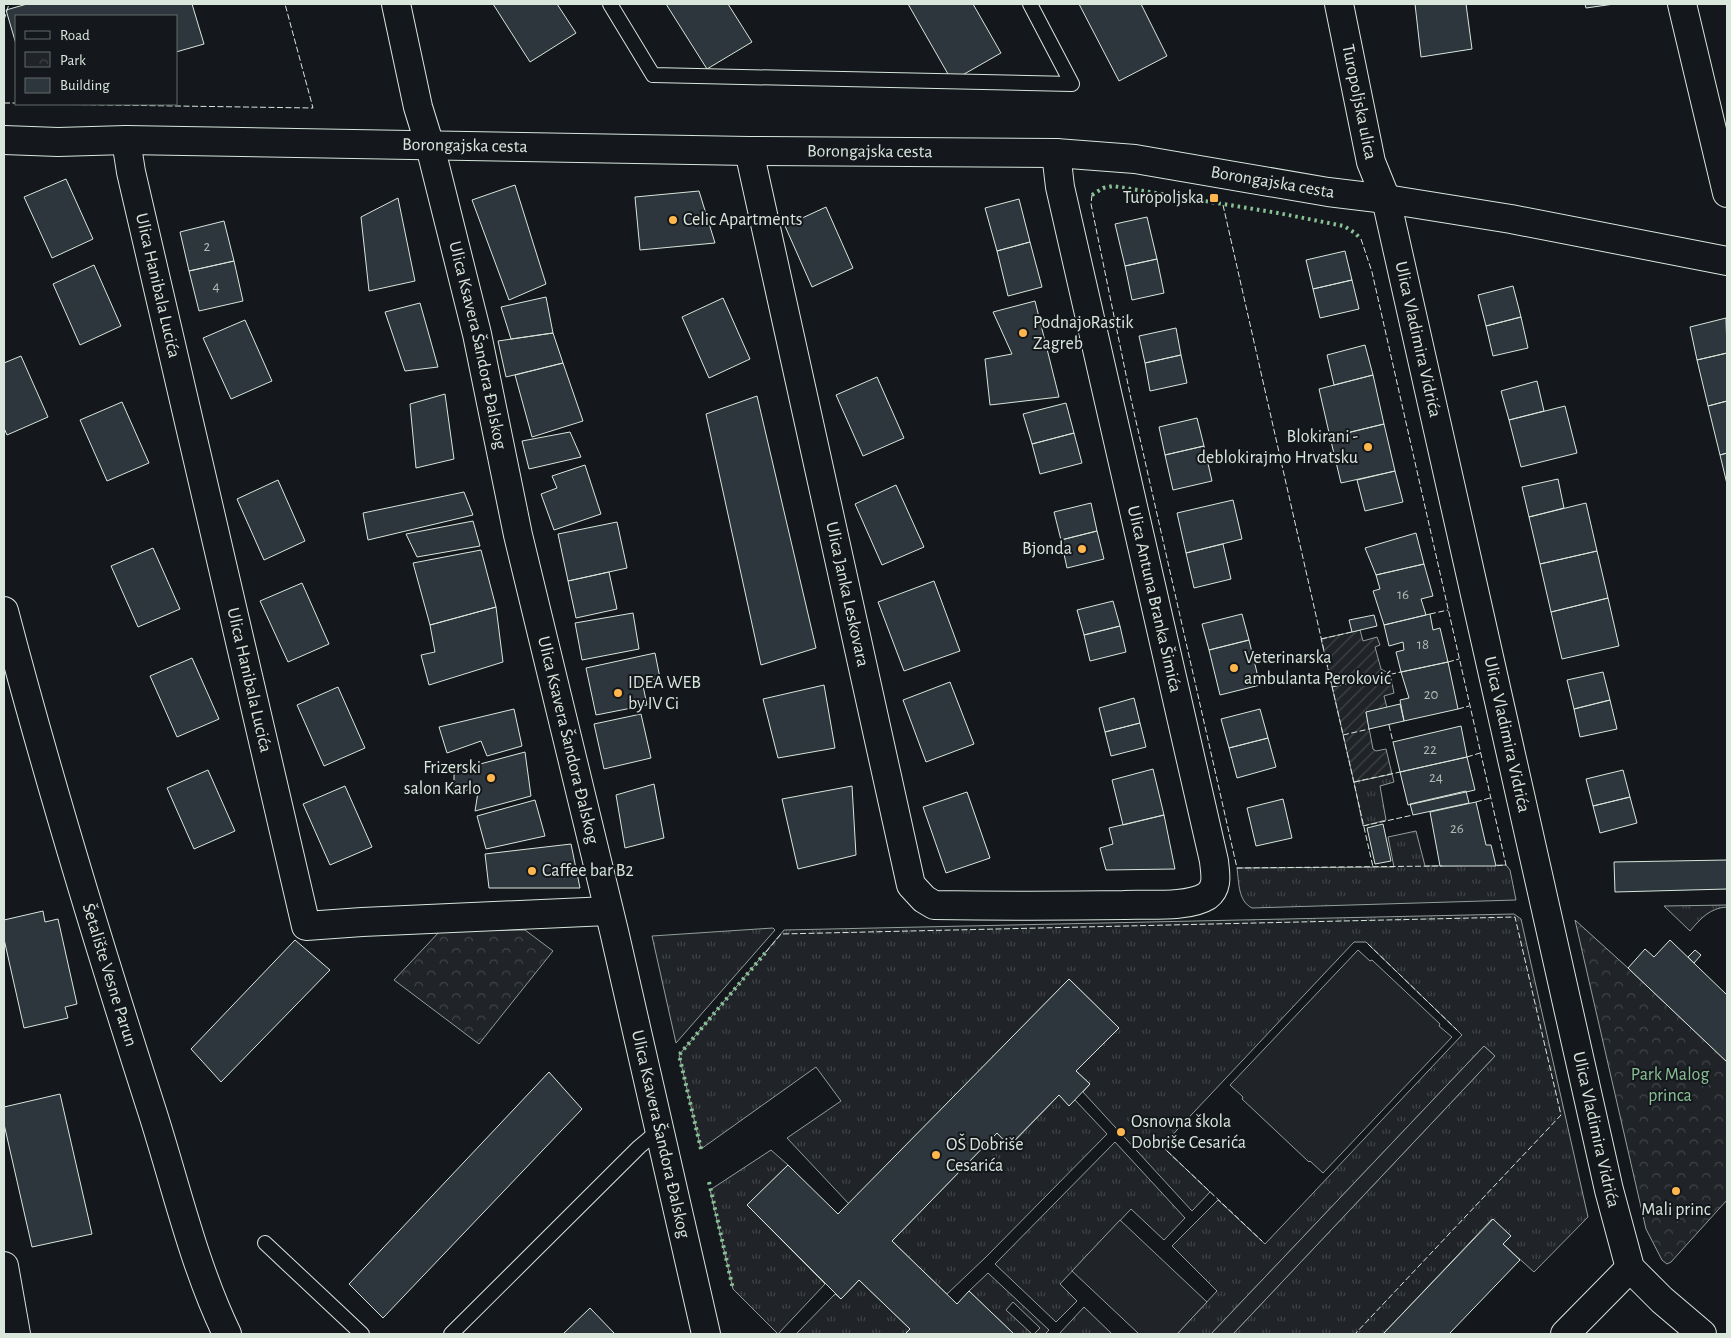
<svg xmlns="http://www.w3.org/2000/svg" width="1731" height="1338" font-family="'Alegreya Sans',sans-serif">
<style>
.grass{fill:url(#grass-tufts);stroke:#939e99}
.park{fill:url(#park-crowns);stroke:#939e99}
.garden{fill:url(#garden-furrows);stroke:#939e99}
.pitch{fill:#202428;stroke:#939e99}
.building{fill:#2c363c;stroke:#d8e6dc}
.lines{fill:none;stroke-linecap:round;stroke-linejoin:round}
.lane-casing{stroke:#d8e6dc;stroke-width:16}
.street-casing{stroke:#d8e6dc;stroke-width:30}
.secondary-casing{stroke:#d8e6dc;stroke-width:30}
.lane{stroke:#14181c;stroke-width:14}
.street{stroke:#14181c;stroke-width:28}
.secondary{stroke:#14181c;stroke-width:28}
.hedge{stroke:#8ac095;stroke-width:4;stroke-dasharray:2.5 4;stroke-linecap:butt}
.fence{stroke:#d8e6dc;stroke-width:1;stroke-dasharray:6 2.5;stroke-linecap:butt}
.poi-dot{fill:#ffb74d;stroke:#14181c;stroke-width:2}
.labels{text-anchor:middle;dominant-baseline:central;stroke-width:4;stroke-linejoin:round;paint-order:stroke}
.number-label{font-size:15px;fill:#adbab4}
.street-label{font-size:18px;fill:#d8e6dc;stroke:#14181c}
.poi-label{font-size:18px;fill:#d8e6dc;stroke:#14181c;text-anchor:start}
.park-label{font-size:18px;fill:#8ac095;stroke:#14181c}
</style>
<defs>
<pattern id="grass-tufts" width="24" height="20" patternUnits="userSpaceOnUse" patternTransform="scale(1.25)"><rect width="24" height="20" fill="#202428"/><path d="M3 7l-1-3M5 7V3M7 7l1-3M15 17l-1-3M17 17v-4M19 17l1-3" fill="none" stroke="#404447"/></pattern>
<pattern id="park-crowns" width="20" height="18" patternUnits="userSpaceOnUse" patternTransform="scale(1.25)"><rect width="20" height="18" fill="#202428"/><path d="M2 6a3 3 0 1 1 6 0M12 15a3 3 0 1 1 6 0" fill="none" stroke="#404447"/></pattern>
<pattern id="garden-furrows" width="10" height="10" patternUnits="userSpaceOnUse" patternTransform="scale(1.25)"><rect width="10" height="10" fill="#202428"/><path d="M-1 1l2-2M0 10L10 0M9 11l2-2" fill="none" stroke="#404447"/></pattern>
</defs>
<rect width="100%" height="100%" fill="#14181c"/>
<path class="grass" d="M1392 774 1394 782 1380 786 1386 820 1363 826 1354 782Z
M1416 831 1425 866 1506 865 1510 870 1516 900 1252 908C1238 901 1239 883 1237 868L1394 867 1388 837Z
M1727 905V907C1710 908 1701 918 1690 931L1664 906Z
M1514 914 1521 919 1525 937 1588 1217 1534 1272 1503 1244 1492 1219 1383 1334H1233L1495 1056 1484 1046 1211 1334H1177L1217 1291 1172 1246 1218 1200 1265 1244 1462 1035 1366 942H1354L1162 1146 1210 1192 1192 1211 1083 1092 1090 1084 1076 1071 1119 1028 1069 979 849 1204 787 1138 841 1101 816 1067 701 1149 679 1055 784 930Z
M773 928 775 930 676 1043 652 936Z
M1059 1095 1069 1105 1075 1100 1107 1134 986 1257 947 1294 892 1241 997 1133 1010 1146Z
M1115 1142 1185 1218 1164 1240 1131 1209 1060 1284 1077 1301 1056 1322 995 1264Z
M771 1150 788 1165 747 1205 825 1284 778 1334 733 1289 710 1190Z
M988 1273 1049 1330 1045 1334H1034L1040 1328 1013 1302 1006 1310 1032 1334H1014L969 1291Z
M859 1280 910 1329 905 1334H796L835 1294 841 1299Z
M1084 1307 1112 1334H1059Z"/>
<path class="park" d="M1575 920 1628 968 1727 1062V1200L1671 1262 1667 1264 1662 1260 1646 1229Z
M525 930 553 951 479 1044 394 980 440 931Z"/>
<path class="garden" d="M1360 630 1363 641 1377 637 1380 645 1375 647 1381 669 1390 674 1394 693 1384 696 1387 708 1366 712 1373 749 1376 751 1386 749 1392 774 1354 782 1321 639Z"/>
<path class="pitch" d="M1358 950 1370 961 1372 960 1440 1024 1439 1026 1452 1037 1323 1173 1310 1161 1309 1162 1242 1099 1243 1097 1230 1085Z
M1484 1046 1495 1056 1233 1334H1211Z
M1120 1220 1207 1302 1177 1334H1139L1072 1271Z"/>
<path class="building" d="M27 4H192L204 44 176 52V16H16V44L6 10Z
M493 4H557L576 33 530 62Z
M666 4H728L752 42 707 69Z
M908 4H973L1001 53 952 81Z
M1079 4H1141L1167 56 1119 81Z
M1415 4H1466L1472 49 1421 57Z
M1585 4H1614L1586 8Z
M66 179 93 239 52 258 24 197Z
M515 185 546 284 509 300 472 200Z
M699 191 715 243 640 250 635 197Z
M398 198 415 281 369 291 361 217Z
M1019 199 1030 242 997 251 985 208Z
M826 207 853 268 812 287 785 226Z
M1147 217 1157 259 1125 266 1115 224Z
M224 221 234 261 189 271 180 232Z
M1030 242 1042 287 1008 296 997 251Z
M1345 251 1352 280 1313 289 1306 260Z
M1157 259 1164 293 1132 300 1125 266Z
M234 261 243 301 199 311 189 271Z
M94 265 121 326 80 345 53 284Z
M1352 280 1359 309 1320 318 1313 289Z
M1513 286 1521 317 1486 326 1478 295Z
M546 297 553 333 511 339 501 307Z
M723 298 750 359 709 378 682 317Z
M1035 301 1059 397 990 405 985 359 1012 354 993 312Z
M420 303 438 367 405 371 385 312Z
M1521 317 1528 348 1493 356 1486 326Z
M1726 318 1727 353 1697 360 1690 327Z
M245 320 272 381 231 399 203 338Z
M1176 328 1181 355 1145 363 1139 336Z
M553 333 563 363 506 377 498 341Z
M1365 345 1373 375 1334 385 1327 355Z
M1727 353V401L1708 406 1697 360Z
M1181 355 1187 383 1150 391 1145 363Z
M21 356 48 417 7 435 4 428V363Z
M563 363 583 421 532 437 515 375Z
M1373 375 1384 424 1330 437 1319 389Z
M877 377 904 438 863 456 836 395Z
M1537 381 1544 411 1509 420 1501 391Z
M445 394 454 459 416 468 410 404Z
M757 396 816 648 761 665 706 414Z
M1727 401V453L1720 455 1708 406Z
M122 402 149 463 107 481 80 420Z
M1066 403 1074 433 1032 444 1023 414Z
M1565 406 1577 453 1521 467 1509 420Z
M1197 418 1204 446 1165 455 1159 427Z
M1384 424 1395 471 1341 483 1330 437Z
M570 432 581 457 529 469 522 441Z
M1074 433 1082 463 1040 474 1032 444Z
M1204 446 1212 481 1173 490 1165 455Z
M1727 453V484L1720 455Z
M585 465 601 514 554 530 541 494 557 488 552 476Z
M1395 471 1403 502 1365 511 1357 480Z
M1558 479 1564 508 1529 517 1522 487Z
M278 480 305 541 264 560 237 499Z
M896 485 924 547 882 565 855 504Z
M464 492 473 515 368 540 363 513Z
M1233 500 1242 539 1186 553 1177 513Z
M1091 503 1097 531 1061 540 1054 512Z
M1586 503 1597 551 1540 564 1529 517Z
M473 521 480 546 417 557 406 534Z
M617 522 627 568 568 581 558 534Z
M1097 531 1104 559 1067 568 1061 540Z
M1416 533 1424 564 1376 575 1365 548Z
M1223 544 1231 579 1194 588 1186 553Z
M153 548 180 609 138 627 111 566Z
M481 550 496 607 430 625 413 563Z
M1597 551 1608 598 1551 612 1540 564Z
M1424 564 1433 596 1421 599 1426 615 1384 625 1373 591 1380 589 1376 575Z
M609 572 617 609 576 618 568 581Z
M934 581 960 651 904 671 878 602Z
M302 583 329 644 288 662 260 601Z
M1608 598 1619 646 1562 659 1551 612Z
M1113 601 1120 626 1084 635 1077 610Z
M496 607 503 662 429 685 421 655 435 652 430 625Z
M633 613 639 649 582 660 575 623Z
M1242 614 1249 640 1209 650 1202 624Z
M1430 614 1433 630 1440 628 1448 662 1401 672 1396 652 1404 650 1403 642 1389 646 1384 625Z
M1374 615 1377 626 1352 632 1349 620Z
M1120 626 1126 652 1090 661 1084 635Z
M1249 640 1260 685 1220 695 1209 650Z
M655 653 660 678 642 681 647 705 596 715 586 668Z
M192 658 219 719 177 737 150 676Z
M1448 662 1458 709 1404 721 1400 700 1409 698 1401 672Z
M1603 672 1610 700 1574 709 1567 680Z
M950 682 974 744 926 762 903 700Z
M824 685 835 748 778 758 763 699Z
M338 687 365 748 324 766 297 705Z
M1134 698 1140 723 1105 732 1099 708Z
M1610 700 1617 729 1580 737 1574 709Z
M1400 704 1404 721 1369 729 1366 712Z
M514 709 522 746 487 756 481 741 447 753 439 727Z
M1260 709 1268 738 1229 748 1221 719Z
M641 714 651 758 604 769 594 724Z
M1140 723 1146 747 1111 756 1105 732Z
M1461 726 1467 757 1400 772 1393 742Z
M1268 738 1276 767 1237 778 1229 748Z
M525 752 531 796 475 811 479 786 454 795V771Z
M1467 757 1475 790 1408 805 1400 772Z
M1153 769 1164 815 1123 825 1112 780Z
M208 770 235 831 194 849 167 788Z
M1623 770 1630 797 1593 806 1586 779Z
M654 784 664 838 625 848 616 795Z
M345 786 372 847 330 865 303 804Z
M852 786 856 855 798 869 782 799Z
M1466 791 1469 803 1413 815 1410 804Z
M967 792 990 858 946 873 923 807Z
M1630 797 1637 823 1600 833 1593 806Z
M1283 799 1292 838 1256 846 1247 808Z
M535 800 545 836 486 849 477 816Z
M1476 802 1486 845H1491L1496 866H1440L1430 812Z
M1164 815 1175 869 1106 870 1100 848 1113 844 1109 828Z
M1383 824 1391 861 1375 864 1367 828Z
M571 844 580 888H489L485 854Z
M1727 860V889L1615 892 1614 862Z
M43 911 45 922 58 919 77 1004 65 1007 68 1018 24 1028 4 939V920Z
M295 940 330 970 221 1082 191 1049Z
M1670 940 1727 995V1062L1628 968 1645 949 1654 957Z
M1695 950 1701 955 1694 963 1688 957Z
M1069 979 1119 1028 1076 1071 1090 1084 1069 1106 1059 1095 1009 1146 997 1133 892 1241 957 1304 969 1291 1014 1334H905L910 1329 859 1280 841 1299 747 1205 788 1165 838 1214Z
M549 1072 582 1109 383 1318 349 1284Z
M60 1094 92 1234 32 1247 4 1124V1107Z
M1493 1219 1511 1236 1503 1244 1520 1260 1449 1334H1383Z
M590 1308 615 1334H563Z"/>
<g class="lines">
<g class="lane-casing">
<path id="lane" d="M610 4 653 75 1072 84 1030 4
M265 1243 362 1334
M451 1334 639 1147 658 1131"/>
</g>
<g class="street-casing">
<g id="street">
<path id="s1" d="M396 4 418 107 430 146 477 334 518 535 614 931 706 1334"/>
<path id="s2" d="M1339 4 1371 162 1386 199 1609 1190 1630 1268 1662 1300 1702 1334"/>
<path d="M1682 4 1727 193"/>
<path id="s3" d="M126 140 131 172 306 926 362 922 608 911"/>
<path id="s4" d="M749 151 911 885 924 899 934 905C997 906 1061 906 1124 905 1147 904 1188 908 1207 896 1219 887 1215 873 1214 861L1060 187 1056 153"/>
<path id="s5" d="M4 611C48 779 99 946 152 1111 176 1186 193 1263 227 1334"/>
<path d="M4 1266 16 1334"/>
<path d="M1565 1334 1630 1268"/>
</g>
</g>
<g class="secondary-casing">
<g id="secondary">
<path id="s6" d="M4 140 58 142 126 140 749 151 1056 153 1135 159 1328 192 1386 199 1511 219 1727 261"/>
</g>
</g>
<use href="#lane" class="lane"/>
<use href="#street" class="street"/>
<use href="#secondary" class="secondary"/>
<path class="hedge" d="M1092 195 1103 188 1113 186 1278 213 1344 226 1355 233 1361 239
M701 1149 679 1055 766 952
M709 1182 733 1289"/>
<path class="fence" d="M4 20 9 4
M4 103H16
M39 104 313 108 285 4
M1092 195 1091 204 1131 399 1237 868 1442 866
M1223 205 1373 867
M1361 239 1372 272 1506 865 1494 866
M1430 614 1448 610
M1321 639 1352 632
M1448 662 1459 659
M1332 687 1401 672
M1458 709 1469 706
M1389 725 1393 742
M1343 735 1369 729
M1467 757 1480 753
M1354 782 1400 772
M1476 802 1490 798
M1363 826 1413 815
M1368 944 1457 1030
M766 952 781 934 1515 917 1561 1115 1355 1334
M1167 1151 1262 1241"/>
</g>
<g class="poi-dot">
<rect x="1209" y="193" width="10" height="10" rx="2.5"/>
<circle cx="673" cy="220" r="5"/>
<circle cx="1023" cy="333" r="5"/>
<circle cx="1368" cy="447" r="5"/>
<circle cx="1082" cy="549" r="5"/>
<circle cx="1234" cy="668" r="5"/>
<circle cx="618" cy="693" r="5"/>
<circle cx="491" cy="778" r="5"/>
<circle cx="532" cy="871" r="5"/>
<circle cx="1121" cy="1132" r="5"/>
<circle cx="936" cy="1155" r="5"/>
<circle cx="1676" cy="1191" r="5"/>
</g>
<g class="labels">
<g class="number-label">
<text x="207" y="246">2</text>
<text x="216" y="286">4</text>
<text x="1403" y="594">16</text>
<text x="1423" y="644">18</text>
<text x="1431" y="694">20</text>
<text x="1430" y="749">22</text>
<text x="1436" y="777">24</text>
<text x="1457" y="828">26</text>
</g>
<g class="street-label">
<text stroke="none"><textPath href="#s2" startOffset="100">Turopoljska ulica</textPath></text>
<text stroke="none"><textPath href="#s6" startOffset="461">Borongajska cesta</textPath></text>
<text stroke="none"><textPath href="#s6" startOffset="866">Borongajska cesta</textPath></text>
<text stroke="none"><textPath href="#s6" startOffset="1271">Borongajska cesta</textPath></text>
<text stroke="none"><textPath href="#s3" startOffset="149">Ulica Hanibala Lucića</textPath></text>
<text stroke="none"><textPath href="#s2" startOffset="345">Ulica Vladimira Vidrića</textPath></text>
<text stroke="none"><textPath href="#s1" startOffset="351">Ulica Ksavera Šandora Đalskog</textPath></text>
<text stroke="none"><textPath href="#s4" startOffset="454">Ulica Janka Leskovara</textPath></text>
<text transform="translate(1154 599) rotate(77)">Ulica Antuna Branka Šimića</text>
<text stroke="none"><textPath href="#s3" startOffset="554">Ulica Hanibala Lucića</textPath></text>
<text stroke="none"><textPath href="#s2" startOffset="750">Ulica Vladimira Vidrića</textPath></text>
<text stroke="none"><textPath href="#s1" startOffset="756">Ulica Ksavera Šandora Đalskog</textPath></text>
<text stroke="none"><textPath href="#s5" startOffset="379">Šetalište Vesne Parun</textPath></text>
<text stroke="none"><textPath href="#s2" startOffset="1155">Ulica Vladimira Vidrića</textPath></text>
<text stroke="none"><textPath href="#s1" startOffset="1161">Ulica Ksavera Šandora Đalskog</textPath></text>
</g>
<g class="poi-label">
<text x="1204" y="198" text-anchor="end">Turopoljska</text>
<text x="683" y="220">Celic Apartments</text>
<text x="1033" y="323">PodnajoRastik<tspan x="1033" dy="21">Zagreb</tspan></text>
<text x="1358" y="437" text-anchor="end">Blokirani -<tspan x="1358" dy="21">deblokirajmo Hrvatsku</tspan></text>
<text x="1072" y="549" text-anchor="end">Bjonda</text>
<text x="1244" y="658">Veterinarska<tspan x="1244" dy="21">ambulanta Peroković</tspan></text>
<text x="628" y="683">IDEA WEB<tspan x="628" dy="21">by IV Ci</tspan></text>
<text x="481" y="768" text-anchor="end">Frizerski<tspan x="481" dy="21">salon Karlo</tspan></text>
<text x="542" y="871">Caffee bar B2</text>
<text x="1131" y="1122">Osnovna škola<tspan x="1131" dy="21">Dobriše Cesarića</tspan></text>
<text x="946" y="1145">OŠ Dobriše<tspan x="946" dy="21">Cesarića</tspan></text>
<text x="1676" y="1210" text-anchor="middle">Mali princ</text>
</g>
<g class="park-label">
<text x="1670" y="1075">Park Malog<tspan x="1670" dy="21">princa</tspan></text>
</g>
</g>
<rect width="1731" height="1338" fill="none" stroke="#d8e6dc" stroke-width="10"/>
<rect x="15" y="15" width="162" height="90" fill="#14181c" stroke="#626a69"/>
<rect x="25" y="31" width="25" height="8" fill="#14181c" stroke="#626a69"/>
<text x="60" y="40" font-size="15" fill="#d8e6dc">Road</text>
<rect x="25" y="52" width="25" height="15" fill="url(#park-crowns)" stroke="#626a69"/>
<text x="60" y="65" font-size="15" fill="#d8e6dc">Park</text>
<rect x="25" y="78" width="25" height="15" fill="#2c363c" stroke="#626a69"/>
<text x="60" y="90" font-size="15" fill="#d8e6dc">Building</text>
</svg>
